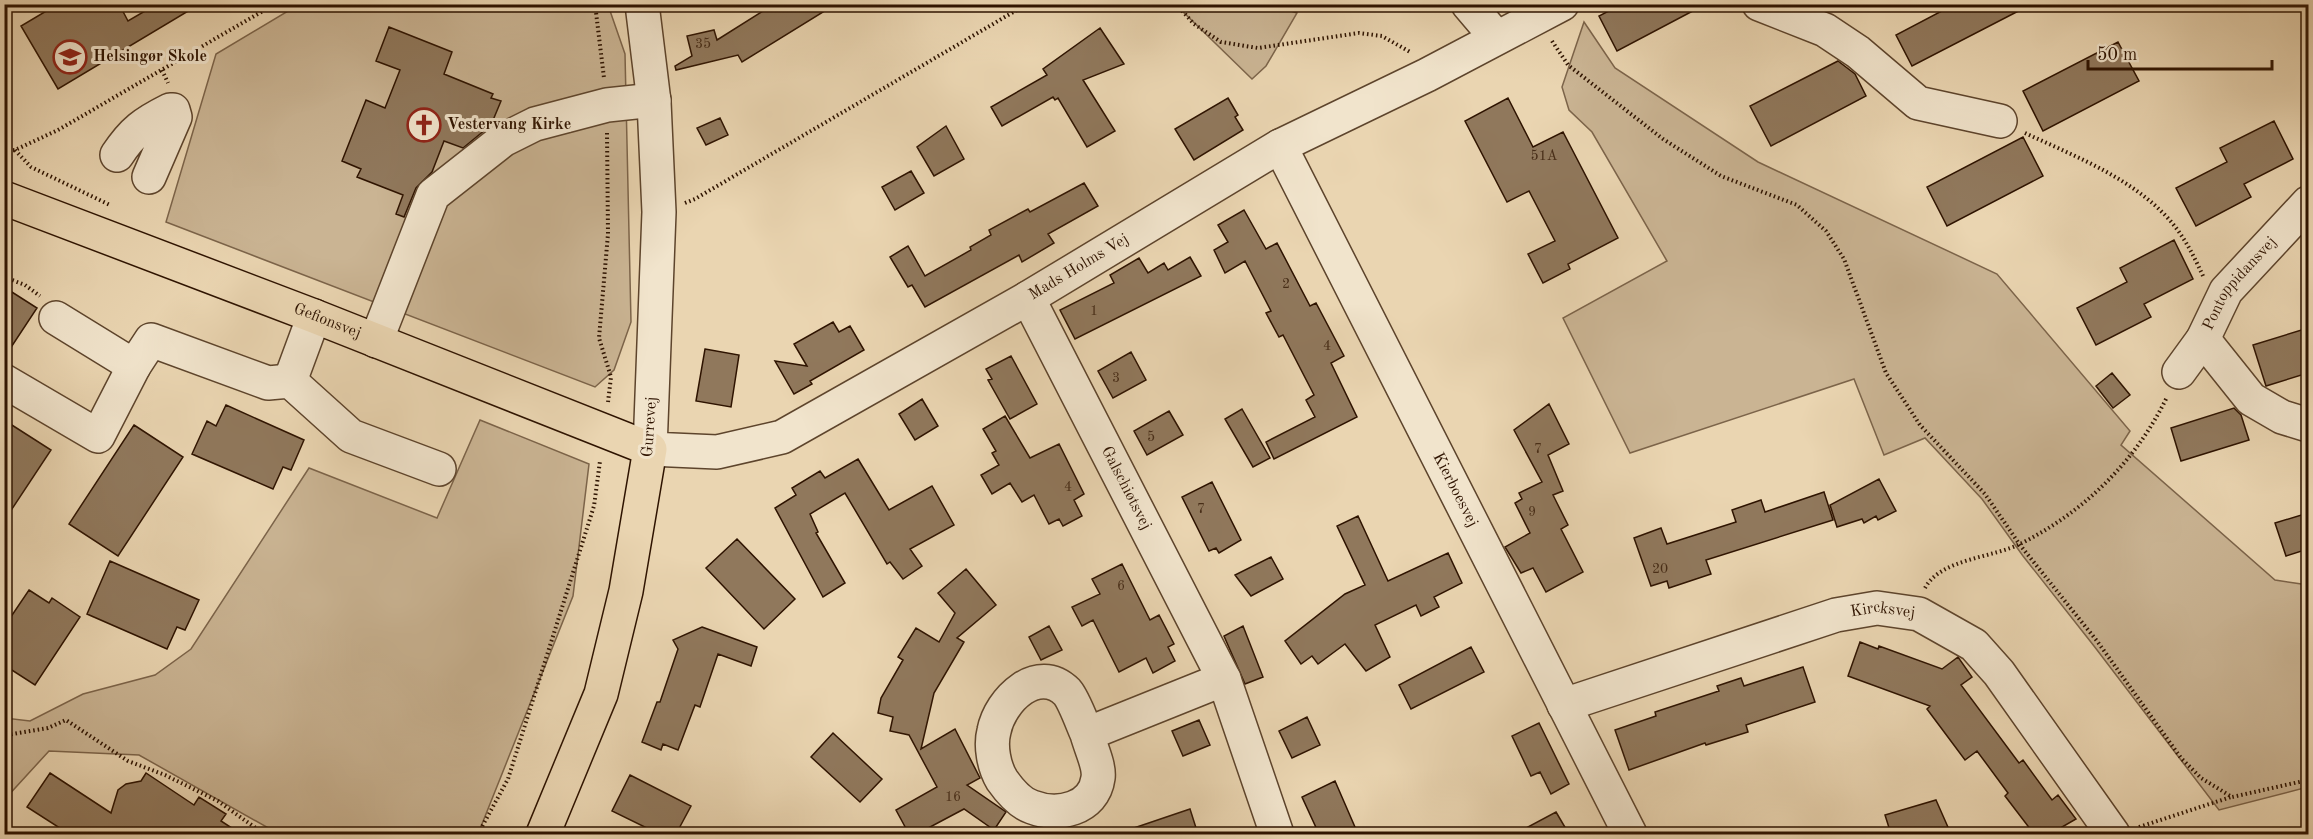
<svg xmlns="http://www.w3.org/2000/svg" width="2313" height="839" font-family="'Old Standard TT',serif">
<style>
.green{fill:#cab493;stroke:#7c644a;stroke-width:1.5}
.building{fill:#90785c;stroke:#2e1300;stroke-width:1.5}
.lines{fill:none;stroke-linecap:round;stroke-linejoin:round}
.minor-casing{stroke:#5d442c;stroke-width:36}
.major-casing{stroke:#2e1300;stroke-width:36}
.path{stroke:#2e1300;stroke-width:4;stroke-dasharray:1.5 3;stroke-linecap:butt}
.minor{stroke:#f1e4cc;stroke-width:33}
.major{stroke:#ead5b1;stroke-width:33}
.labels{text-anchor:middle;dominant-baseline:central;stroke-width:6;stroke-linejoin:round;paint-order:stroke}
.number-label{font-size:14px;fill:#462c17}
.poi-label{font-size:16px;font-weight:bold;fill:#2e1300;stroke:#f1e4cc;text-anchor:start}
.street-label{font-size:16px;fill:#2e1300;stroke:#f1e4cc}
</style>
<rect width="100%" height="100%" fill="#ead5b1"/>
<filter id="stains"><feTurbulence type="fractalNoise" baseFrequency=".00333" numOctaves="4"/><feColorMatrix values="0 0 0 0 .2 0 0 0 0 .09 0 0 0 0 .02 0 0 0 .5 -.17"/></filter>
<radialGradient id="worn" r=".72"><stop offset=".6" stop-color="#630" stop-opacity="0"/><stop offset="1" stop-color="#630" stop-opacity=".3"/></radialGradient>
<path class="green" d="M298 5H608L625 54 631 322 614 370 595 387 166 222 216 54Z
M1176 5H1273L1297 13 1266 66 1252 79Z
M1584 22 1615 68 1758 162 1997 274 2130 431 2121 445 2275 580 2308 585V787L2219 810 2094 646 2023 556 1982 499 1925 438 1884 455 1854 379 1630 453 1563 318 1667 261 1592 132 1569 110 1562 87Z
M480 420 589 464 573 596 478 834H279L139 755 49 751 5 799V718L30 721 83 694 155 675 191 649 309 468 437 518Z"/>
<path class="building" d="M58 4H119L128 21 157 4H200L58 89 21 26Z
M774 4H836L742 62 738 55 676 70 675 66 692 56 687 36 714 30 717 40Z
M1622 4H1706L1617 51 1599 16Z
M1955 4H2032L1912 66 1896 35Z
M389 27 452 52 444 74 493 94 491 98 501 101 491 125 463 148 444 141 432 172 416 188 404 217 396 214 403 195 357 177 361 169 342 161 366 100 385 108 400 70 376 61Z
M1100 28 1124 64 1083 80 1115 131 1087 147 1058 98 1055 100 1053 97 1002 126 991 107 1047 75 1043 69Z
M2118 42 2139 81 2043 131 2023 91Z
M1838 61 1855 74 1866 96 1771 146 1750 106Z
M1228 98 1238 115 1235 117 1243 130 1194 160 1175 129Z
M1508 98 1533 147 1563 132 1618 238 1568 264 1570 269 1543 283 1528 254 1555 241 1529 191 1507 202 1465 121Z
M720 118 728 135 706 145 697 128Z
M2274 121 2293 159 2244 184 2251 197 2196 226 2176 188 2227 162 2220 148Z
M946 126 964 159 934 176 917 147Z
M2023 137 2043 176 1947 226 1927 187Z
M911 171 924 193 895 210 882 187Z
M1084 183 1098 206 1048 234 1054 243 1022 262 1019 255 925 307 912 285 908 287 890 257 908 246 925 276 971 250 970 247 991 235 989 230 1028 209 1030 212Z
M1244 210 1266 249 1277 243 1310 306 1316 303 1344 356 1331 363 1357 417 1274 459 1266 442 1315 417 1306 400 1314 395 1283 335 1279 337 1266 313 1271 311 1245 261 1225 273 1214 250 1228 242 1218 225Z
M2174 240 2193 279 2144 304 2151 317 2096 345 2077 308 2127 282 2120 268Z
M1190 257 1201 276 1075 339 1060 310 1114 283 1110 275 1139 258 1148 273 1164 263 1168 270Z
M4 287 37 308 4 358Z
M833 322 839 332 850 326 864 350 810 381 812 384 794 394 775 361 807 366 794 344Z
M2308 328V373L2266 386 2253 345Z
M705 349 739 355 731 407 696 401Z
M1131 352 1146 380 1113 398 1098 371Z
M1011 356 1037 404 1010 419 988 380 992 379 986 369Z
M2112 373 2130 395 2113 408 2096 386Z
M922 399 938 426 915 440 899 414Z
M1549 404 1569 444 1548 455 1563 491 1553 495 1568 525 1561 529 1583 572 1546 592 1533 568 1521 573 1505 547 1530 533 1515 503 1522 499 1519 493 1542 482 1514 430Z
M226 405 304 440 291 470 283 467 273 489 192 454 207 421 216 426Z
M2234 408 2241 415 2249 440 2181 461 2171 428Z
M1242 409 1270 458 1253 467 1225 419Z
M1169 411 1183 435 1147 455 1134 431Z
M1005 416 1030 458 1059 444 1084 494 1074 500 1082 516 1063 526 1059 519 1049 524 1034 495 1022 502 1010 483 992 494 981 475 999 465 992 453 996 451 983 429Z
M4 420 51 450 4 521Z
M134 425 183 457 118 556 69 524Z
M858 459 889 510 932 486 954 525 910 549 922 566 903 579 890 562 887 564 845 493 810 514 818 532 816 533 845 583 823 597 775 508 796 495 792 488 820 471 825 478Z
M1879 479 1896 511 1878 520 1876 516 1864 523 1862 519 1837 527 1830 505Z
M1212 482 1241 540 1219 553 1216 548 1209 551 1182 497Z
M1824 492 1833 520 1706 560 1711 574 1669 588 1667 581 1651 586 1634 538 1661 528 1667 544 1736 522 1732 510 1761 500 1765 512Z
M2308 513V549L2286 556 2275 523Z
M1358 516 1388 581 1448 553 1462 583 1434 597 1439 607 1421 616 1416 605 1375 625 1390 657 1366 671 1345 644 1318 664 1312 656 1301 664 1285 641 1345 594 1365 585 1337 526Z
M737 539 795 599 764 629 706 568Z
M1271 557 1283 579 1251 596 1235 575Z
M110 561 199 600 185 630 177 627 167 649 87 614Z
M1122 564 1150 620 1159 615 1174 644 1168 647 1175 661 1153 673 1146 658 1119 672 1093 620 1082 626 1072 607 1100 594 1092 579Z
M966 569 996 605 957 638 964 642 934 693 921 749 955 729 980 778 967 785 1006 812 994 830 964 809 917 834H909L896 810 937 787 909 735 890 731 893 717 878 713 881 698 903 660 898 657 916 628 939 642 955 613 938 593Z
M29 590 49 603 52 598 80 617 35 685 4 665V627Z
M1049 626 1062 650 1041 660 1029 637Z
M1243 626 1263 677 1245 684 1224 636Z
M702 627 757 647 751 666 718 654 700 707 695 705 678 750 663 744 661 750 642 742 657 702H660L678 649 673 640Z
M1860 642 1878 649 1879 646 1942 669 1958 657 1972 677 1961 685 2019 763 2023 760 2052 800 2058 795 2076 819 2050 834H2034L2005 796 2008 793 1977 751 1965 760 1927 709 1930 706 1848 676Z
M1471 647 1484 672 1411 709 1399 685Z
M1803 667 1815 702 1746 725 1748 732 1706 745 1705 743 1629 770 1615 730 1656 716 1655 712 1719 691 1717 686 1741 678 1744 686Z
M1307 717 1320 745 1292 758 1279 731Z
M1199 720 1210 745 1183 756 1172 731Z
M1539 723 1569 784 1551 794 1540 772 1531 776 1512 736Z
M833 733 882 779 860 802 811 757Z
M50 773 111 813 118 790 126 784 141 781 146 773 194 805 199 797 226 814 221 821 241 834H69L27 807Z
M630 775 691 806 676 834H659L612 811Z
M1335 781 1358 834H1319L1302 797Z
M1936 800 1951 834H1891L1885 815Z
M1190 809 1197 831 1185 834H1126L1125 831Z
M1556 812 1569 834H1515Z"/>
<g class="lines">
<g class="minor-casing">
<g id="minor">
<path id="s1" d="M642 4 654 102 659 212 650 449 717 452 782 437 1028 298 1280 146 1427 75 1562 4"/>
<path d="M1468 4 1496 37"/>
<path d="M1759 4 1825 30 1858 52 1918 103 2000 121"/>
<path id="s2" d="M1280 146 1630 834"/>
<path d="M117 155C133 131 144 123 170 110H173L175 117 149 177"/>
<path id="s3" d="M1028 298 1224 679 1277 834"/>
<path d="M56 318 134 366"/>
<path d="M2203 339 2251 399 2282 417 2308 425"/>
<path d="M376 341 433 195 503 140 535 124 607 105 654 100"/>
<path id="s4" d="M2179 372 2203 339 2226 291 2308 203"/>
<path d="M4 381 98 436 134 366 151 340 268 383 290 381 351 436 439 469"/>
<path d="M290 381 314 316"/>
<path id="s5" d="M1564 705 1836 615 1877 608 1919 614 1974 645 1999 673 2113 834"/>
<path d="M1087 734C1090 746 1100 766 1098 778 1094 809 1058 817 1032 807 1020 803 1009 790 1002 780 994 767 990 746 994 731 1000 700 1038 663 1067 692 1074 700 1082 723 1087 734L1224 679"/>
</g>
</g>
<g class="major-casing">
<g id="major">
<path id="s6" d="M4 198 314 316 650 449 626 591 601 694 543 834"/>
</g>
</g>
<path class="path" d="M595 4 604 78
M1176 4 1194 24 1221 42 1258 48 1359 33 1382 36 1410 52
M1552 41 1568 65 1663 139 1721 176 1797 205 1826 231 1844 259 1886 373 1920 425 1985 494 2020 545 2097 641 2181 758 2201 778 2232 797 2308 780
M162 70 168 83
M607 133 608 234 599 338 611 377 608 402
M2025 133C2072 155 2127 176 2164 214 2182 232 2193 254 2203 276
M15 150 31 167 110 205
M4 151 15 150 58 130 275 4
M685 203 695 199 1027 4
M4 277 25 285 40 296
M1925 588C1941 558 1994 558 2022 543 2085 511 2136 461 2167 397
M4 740 12 734 48 728 66 720 128 761 165 775 218 801 264 834
M2139 827 2231 797
M478 834 508 779 594 506 600 461"/>
<use href="#minor" class="minor"/>
<use href="#major" class="major"/>
</g>
<defs>
<g id="school-ring" transform="scale(1.725)"><circle r="9.5" fill="#f1e4cc" stroke="#8f2418" stroke-width="1.5"/><path d="M0-5L7-2L0 1L-7-2ZM-4 1L0 2.5L4 1V4Q0 6-4 4Z" fill="#8f2418"/></g>
<g id="church-ring" transform="scale(1.725)"><circle r="9.5" fill="#f1e4cc" stroke="#8f2418" stroke-width="1.5"/><path d="M-1.2-6h2.4v3.5h3.3v2.4h-3.3V6h-2.4V-.1h-3.3v-2.4h3.3Z" fill="#8f2418"/></g>
</defs>
<g fill-rule="evenodd">
<use href="#school-ring" x="70" y="57"/>
<use href="#church-ring" x="424" y="125"/>
</g>
<g class="labels">
<g class="number-label">
<text x="703" y="44">35</text>
<text x="1544" y="156">51A</text>
<text x="1286" y="284">2</text>
<text x="1094" y="311">1</text>
<text x="1327" y="346">4</text>
<text x="1116" y="378">3</text>
<text x="1151" y="437">5</text>
<text x="1538" y="449">7</text>
<text x="1068" y="487">4</text>
<text x="1201" y="509">7</text>
<text x="1532" y="512">9</text>
<text x="1660" y="569">20</text>
<text x="1121" y="586">6</text>
<text x="953" y="797">16</text>
</g>
<g class="poi-label">
<text x="93" y="57">Helsingør Skole</text>
<text x="447" y="125">Vestervang Kirke</text>
</g>
<g class="street-label">
<text stroke="none"><textPath href="#s1" startOffset="922">Mads Holms Vej</textPath></text>
<text stroke="none"><textPath href="#s4" startOffset="108">Pontoppidansvej</textPath></text>
<text stroke="none"><textPath href="#s6" startOffset="346">Gefionsvej</textPath></text>
<text transform="translate(650 427) rotate(-86)">Gurrevej</text>
<text stroke="none"><textPath href="#s3" startOffset="214">Galschiøtsvej</textPath></text>
<text stroke="none"><textPath href="#s2" startOffset="386">Kierboesvej</textPath></text>
<text stroke="none"><textPath href="#s5" startOffset="334">Kircksvej</textPath></text>
</g>
</g>
<rect width="2313" height="839" fill="none" stroke="#ead5b1" stroke-width="24"/>
<rect x="6" y="6" width="2301" height="827" fill="none" stroke="#2e1300" stroke-width="3"/>
<rect x="12" y="12" width="2289" height="815" fill="none" stroke="#2e1300" stroke-width="1.5"/>
<path d="M2088 60v9h184v-9" fill="none" stroke="#2e1300" stroke-width="3"/>
<text x="2097" y="60" font-size="18" fill="#2e1300" stroke="#f1e4cc" stroke-width="4.5" paint-order="stroke">50 m</text>
<rect width="100%" height="100%" filter="url(#stains)"/>
<rect width="100%" height="100%" fill="url(#worn)"/>
</svg>
